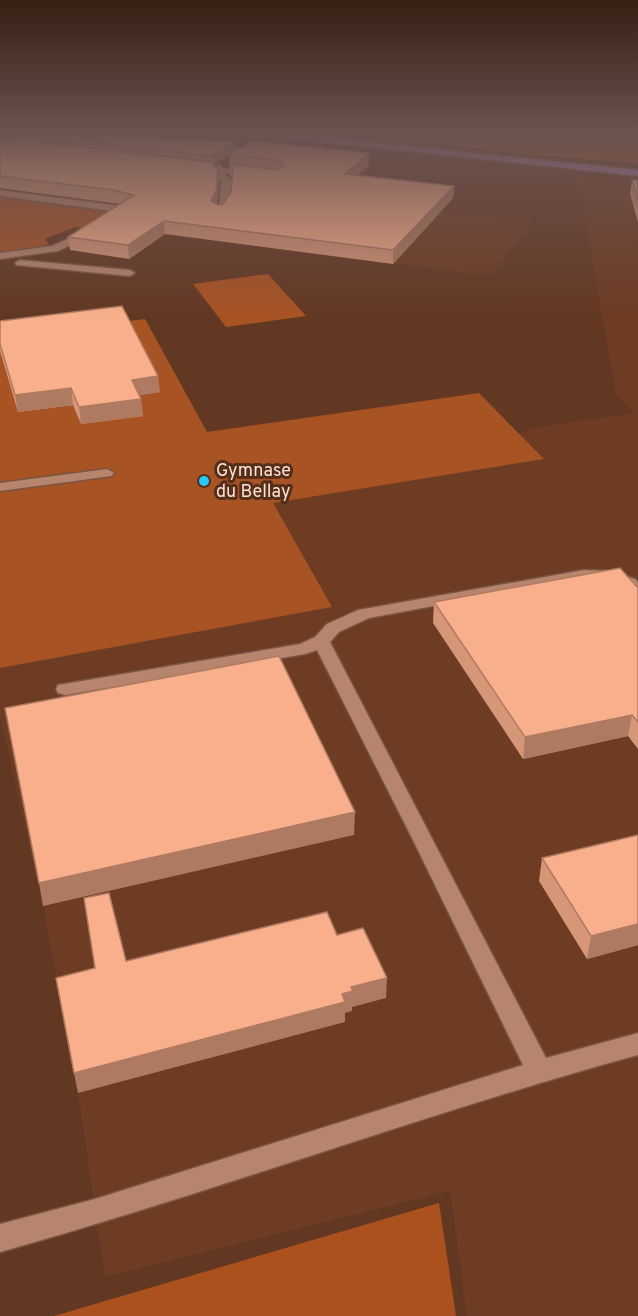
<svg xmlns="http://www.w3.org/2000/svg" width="638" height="1316" font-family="Overpass,sans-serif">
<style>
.built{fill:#6e3c23}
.green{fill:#a85324}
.forest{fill:#ab511d}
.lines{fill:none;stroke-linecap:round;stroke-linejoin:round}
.minor-casing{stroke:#795541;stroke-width:3}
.major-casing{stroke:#795541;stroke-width:3}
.minor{fill:#b7856e;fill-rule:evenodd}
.major{fill:#a184c2;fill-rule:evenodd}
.wall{fill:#d69678;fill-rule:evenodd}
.shaded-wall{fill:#ae7a61}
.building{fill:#f9af8b;stroke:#ae7a61;stroke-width:1.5}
.poi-dot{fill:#23c9fe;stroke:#572e18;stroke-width:2}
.labels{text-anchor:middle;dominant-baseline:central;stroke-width:6;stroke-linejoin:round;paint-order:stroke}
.poi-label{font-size:18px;fill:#fde2d5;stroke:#572e18;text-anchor:start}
</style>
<rect width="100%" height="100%" fill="#633823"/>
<path class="built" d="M577 175 638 180V1316H467L450 1191 105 1277 78 1093 43 906 0 716V668L332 607 272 503 543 459 519 434 533 428 634 413 616 394Z
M332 197 533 221 491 276 166 234Z"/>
<path class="green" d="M0 197 102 210 106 214 85 228 75 227 45 239 49 244 23 251 0 253Z
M268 274 306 316 226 327 193 284Z
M145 319 207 432 479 393 544 459 273 503 332 607 0 668V337Z"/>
<path class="forest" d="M337 132H638V163L523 154Z
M439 1203 456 1316H54Z"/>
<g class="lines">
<g class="minor-casing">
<path id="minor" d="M16 132H27L0 142V137Z
M195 164 213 167 219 164 223 168 254 171 258 174 254 177 224 173 231 180 229 204 222 215 219 216 214 213 219 204 221 181 213 172 192 169V165Z
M0 190 114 205 117 206 120 212 82 240 58 251 0 259V253L52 246 74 236 110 211 0 196Z
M20 260 130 270 135 273 130 276 16 265 15 263Z
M107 469 114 473 112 476 0 491V483Z
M584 570 609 571 635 579 638 582V594L607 581 584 580 552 584 369 618 339 632 330 642 546 1058 638 1033V1055C423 1114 215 1192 0 1252V1224L95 1199 523 1065 413 840 317 650 305 654 65 695 58 693 56 689 58 685 300 644 315 637 327 624 358 610Z"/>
</g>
<g class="major-casing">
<path id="major" d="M246 132H269L638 170V176L250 134Z"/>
</g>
<use href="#minor" class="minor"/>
<use href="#major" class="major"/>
</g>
<path class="wall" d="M19 133 236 142V151L369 165 357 175 454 186 453 198 393 264 165 234 129 259 70 250 68 237 120 204 0 188V139L20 140ZM229 155 230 176 232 178 231 192 223 204 219 205 216 204 219 182 213 164Z
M632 180H638V222L630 194Z
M0 321 160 392 140 395 143 416 81 424 73 405 18 412 0 351Z
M638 588V749L628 736 523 759 433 623 434 602Z
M638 835V945L587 959 539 881 542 858Z"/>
<path class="shaded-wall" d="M236 142V151L213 165 212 156Z
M369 153V165L345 186V174Z
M218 170 219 182 217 203 212 214 211 201Z
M454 186 453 198 393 264V250Z
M164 221 165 234 129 259 128 245Z
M158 376 160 392 134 396 132 380Z
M71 388 73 405 18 412 15 395Z
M141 399 143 416 81 424 79 407Z
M632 715 628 736 523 759 525 737Z
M355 812 354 835 43 906 39 883Z
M638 924V945L587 959 591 936Z
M387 978 386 998 352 1007V1011L345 1013V1022L78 1093 74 1073 342 994 351 987Z"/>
<path class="building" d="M21 132H104L186 140 190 138 236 142 212 156 19 133Z
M1 138 211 162 218 170 216 191 211 201 219 205 223 204 231 192 233 168 230 164 277 170 284 165 278 160 229 155 252 141 369 153 345 174 454 186 393 250 164 221 128 245 68 237 134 195 113 190 0 176V139Z
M632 180H638V200Z
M122 306 158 376 132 380 141 399 79 407 71 388 15 395 0 344V321Z
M620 568 638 588V722L632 715 525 737 434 602Z
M279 656 355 812 39 883 5 708Z
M638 835V924L591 936 542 858Z
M109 893 126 961 327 912 337 935 363 928 387 978 351 987 353 991 342 994 345 1002 74 1073 56 978 95 968 84 898Z"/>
<linearGradient id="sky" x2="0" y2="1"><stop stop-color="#361f13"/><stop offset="0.42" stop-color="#6b5350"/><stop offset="1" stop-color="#6b5350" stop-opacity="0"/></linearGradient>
<rect width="638" height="316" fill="url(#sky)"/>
<circle class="poi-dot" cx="204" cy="481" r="6"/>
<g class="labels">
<g class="poi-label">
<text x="216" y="471">Gymnase<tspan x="216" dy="21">du Bellay</tspan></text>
</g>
</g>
</svg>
